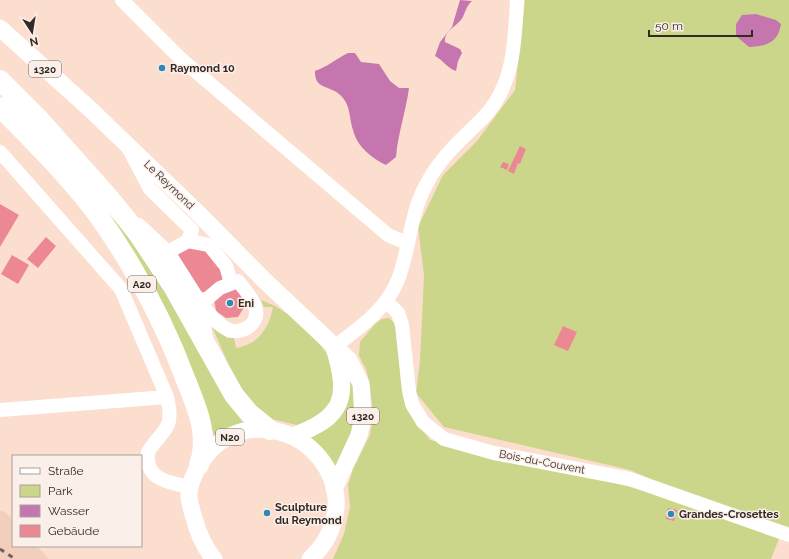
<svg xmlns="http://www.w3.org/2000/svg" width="789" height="559" font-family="Raleway,sans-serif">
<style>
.built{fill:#f2cebd}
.green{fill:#ccd68a}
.water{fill:#c676af}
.building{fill:#ec8794}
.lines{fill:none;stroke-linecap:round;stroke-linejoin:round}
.minor{stroke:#fff;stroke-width:14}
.major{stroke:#fff;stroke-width:17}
.highway{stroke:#fff;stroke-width:20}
.rail{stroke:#74625a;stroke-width:3;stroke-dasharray:5 5;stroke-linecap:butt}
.poi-dot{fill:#3088b6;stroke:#fbefe9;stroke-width:1.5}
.labels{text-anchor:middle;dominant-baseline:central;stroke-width:3;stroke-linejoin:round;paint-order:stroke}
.shield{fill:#fbefe9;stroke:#70645f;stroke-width:1}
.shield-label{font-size:10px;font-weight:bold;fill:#352924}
.poi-label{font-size:11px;font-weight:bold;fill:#352924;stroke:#fbefe9;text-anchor:start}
.street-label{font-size:11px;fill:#352924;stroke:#fbefe9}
</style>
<rect width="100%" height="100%" fill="#fcdecf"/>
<path class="built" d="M0 510 5 512 13 520V546H37L49 559H0Z"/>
<path class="green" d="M525 0H789V539L780 536 771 559H333L344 534 350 507 348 485 353 469 370 435 373 417 370 385 366 369 359 356 360 342 375 324 382 319 389 318 398 326 407 410 430 440 542 465 630 487 774 533 630 470 444 427 416 393 420 361 424 275 418 227 443 175 477 141 515 90Z
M103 204 154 272 224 393 245 425 215 440 209 418Z
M261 300 275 306 294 318 316 339 329 357 334 367 335 400 324 415 297 425 271 419 258 410 236 382 211 324 227 338H234L236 348C259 344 269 328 273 307H264Z
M346 366 355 380 359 422 335 468 320 446 309 437C321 433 337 426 341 413 345 403 345 378 346 366Z"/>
<path class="water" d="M460 0 472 1C466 7 466 10 463 17 458 26 444 30 445 42L460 49 462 53 458 61 456 71C447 68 443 60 435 56L440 42 452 27Z
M756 14 776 20 781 24C778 43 767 46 749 47L736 36V24L742 15Z
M348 53H355L361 62 379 64 390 81 399 88H409C406 111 398 133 396 157L386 165C372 158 357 147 353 130 349 119 351 108 343 98 332 84 314 91 315 71 327 67 336 59 348 53Z"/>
<path class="building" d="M520 146 526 149 520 164 518 163 514 174 508 171Z
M503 162 509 164 507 170 500 167Z
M0 204 19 215 0 247Z
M46 237 56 246 38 268 27 259Z
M186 246 209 247 229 281 209 292H194L171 254Z
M12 255 29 265 18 284 1 274Z
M234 288 244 295 245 306 238 317 226 318 216 311 214 299Z
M563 326 577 332 568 351 554 345Z
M668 508 677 510 674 521 666 519Z"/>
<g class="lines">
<path class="minor" d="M122 0 181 59 388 235 407 243
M130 151 150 189 192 230 188 241
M0 152 121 289 167 397C175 431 163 428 148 452 145 480 168 482 189 487
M139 225 168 252 201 304 206 339
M168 252 188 241 209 245 226 266 231 283
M238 281C248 294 268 314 247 328 241 331 234 332 229 330 217 325 209 313 201 304L220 288Z
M386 301 398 313 402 325 409 391 412 404 423 422 444 439 494 453 630 479 789 535
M334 347C359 328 388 309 399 277 410 247 410 214 426 185 440 157 461 140 482 119 514 87 515 42 517 0
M0 410 167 397"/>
<path class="major" d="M0 28 90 109 198 213 264 280 349 360 361 384 363 418 359 435 334 489
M293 436C345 416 349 398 334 347
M214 559C204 547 198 533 194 518 192 511 189 502 189 495 189 485 193 477 197 469 230 405 320 423 335 490 340 516 329 542 310 559"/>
<path class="highway" d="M0 80 38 118 111 200 137 232 174 288 234 395 249 413 270 430
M0 107C34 142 69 176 98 215 134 266 163 319 185 378 196 406 210 434 199 465"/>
<path class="rail" d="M0 549 15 559"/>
</g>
<g class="poi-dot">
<circle cx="162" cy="68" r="4"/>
<circle cx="230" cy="303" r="4"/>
<circle cx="267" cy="513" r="4"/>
<circle cx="671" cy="514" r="4"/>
</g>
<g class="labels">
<g class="shield">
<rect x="29" y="61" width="32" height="16" rx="3"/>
<rect x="128" y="276" width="28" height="16" rx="3"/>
<rect x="347" y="408" width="32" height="16" rx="3"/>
<rect x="216" y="429" width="28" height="16" rx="3"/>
</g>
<g class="shield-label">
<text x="45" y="69">1320</text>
<text x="142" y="284">A20</text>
<text x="363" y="416">1320</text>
<text x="230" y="437">N20</text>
</g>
<g class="poi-label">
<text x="170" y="68">Raymond 10</text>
<text x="238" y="303">Eni</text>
<text x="275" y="507">Sculpture<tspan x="275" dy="13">du Reymond</tspan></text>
<text x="679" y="514">Grandes-Crosettes</text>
</g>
<g class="street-label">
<text transform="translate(169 185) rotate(44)">Le Reymond</text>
<text transform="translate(542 462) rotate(11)">Bois-du-Couvent</text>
</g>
</g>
<rect x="12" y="455" width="130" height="92" fill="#fbefe9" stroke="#aca09a"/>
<rect x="20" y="468" width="20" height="6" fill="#ffffff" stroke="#aca09a"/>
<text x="48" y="475" font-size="12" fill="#352924">Straße</text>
<rect x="20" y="485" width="20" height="12" fill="#ccd68a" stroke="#aca09a"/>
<text x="48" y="495" font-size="12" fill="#352924">Park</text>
<rect x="20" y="505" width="20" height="12" fill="#c676af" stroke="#aca09a"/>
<text x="48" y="515" font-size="12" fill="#352924">Wasser</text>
<rect x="20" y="525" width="20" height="12" fill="#ec8794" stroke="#aca09a"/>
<text x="48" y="535" font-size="12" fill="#352924">Gebäude</text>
<g transform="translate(32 32) rotate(168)" stroke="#fbefe9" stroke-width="3" paint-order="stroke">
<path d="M0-3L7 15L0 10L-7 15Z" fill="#352924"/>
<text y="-6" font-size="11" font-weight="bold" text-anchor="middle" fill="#352924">N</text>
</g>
<path d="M649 30v6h103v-6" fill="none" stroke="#352924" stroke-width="2"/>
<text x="655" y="30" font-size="12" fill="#352924" stroke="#fbefe9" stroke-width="3" paint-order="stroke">50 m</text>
</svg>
